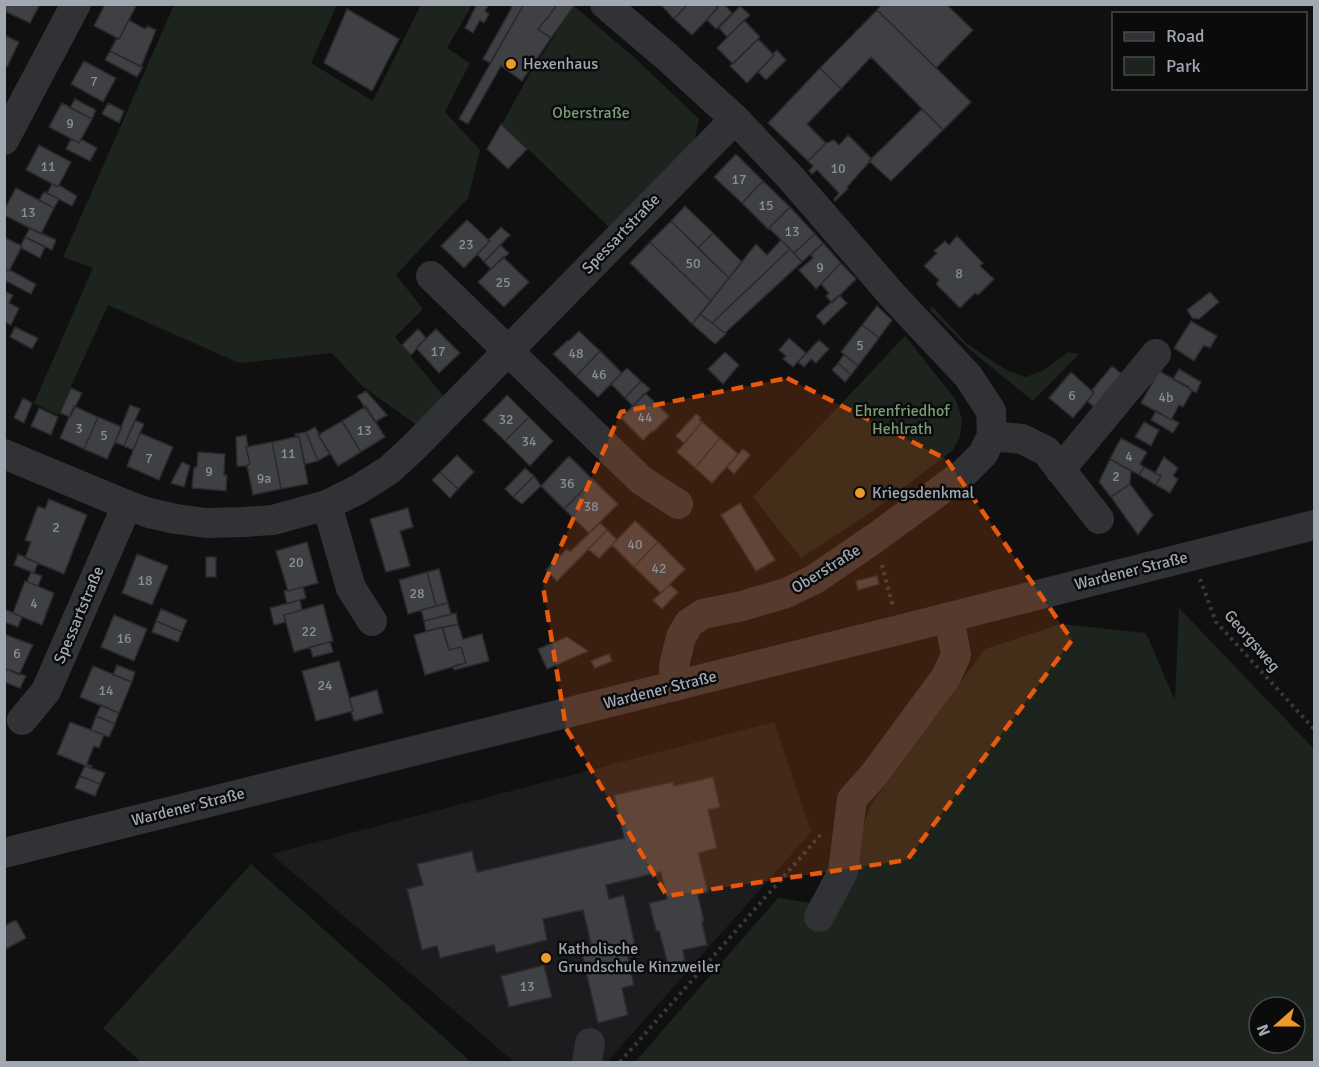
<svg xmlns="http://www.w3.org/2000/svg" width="1319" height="1067" font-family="Signika,sans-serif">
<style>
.built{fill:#1c1c1e}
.green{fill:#1c241d;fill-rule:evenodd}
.building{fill:#3f4044;stroke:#2a2a2d;stroke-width:1.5}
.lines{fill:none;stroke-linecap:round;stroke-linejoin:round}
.path{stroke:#37393d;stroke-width:4;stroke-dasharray:3 4.5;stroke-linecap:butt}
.minor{stroke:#313236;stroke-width:30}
.marked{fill:#e8590c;fill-opacity:0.2;stroke:#e8590c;stroke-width:4.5;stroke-dasharray:12 8;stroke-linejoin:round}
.poi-dot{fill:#ef992b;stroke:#0b0b0c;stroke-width:2}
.labels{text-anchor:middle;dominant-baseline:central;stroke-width:5;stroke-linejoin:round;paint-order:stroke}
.number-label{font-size:14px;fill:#888e96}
.poi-label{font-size:16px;fill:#a1a8b2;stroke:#0b0b0c;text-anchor:start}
.park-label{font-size:16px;fill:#7a9d78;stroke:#0b0b0c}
.street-label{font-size:16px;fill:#a1a8b2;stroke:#0b0b0c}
</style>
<rect width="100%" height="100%" fill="#101011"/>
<path class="built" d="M774 722 811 832 607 1062H514L271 854Z"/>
<path class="green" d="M174 5H337L311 63 373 101 421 5H472L447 48 470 63 445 112 480 150 468 198 396 275 423 309 395 337 445 398 418 426 362 386 332 353 239 363 108 305 58 415 34 403 93 268 63 257Z
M574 6 637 60 699 119 695 139 611 229 502 124 529 75Z
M932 306 966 343 1006 370 1026 377 1044 370 1068 352 1079 354 1033 401 970 350 930 310Z
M905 336 956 400 962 419 960 436 953 450 873 511 801 558 753 497Z
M1179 608 1314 749V1062H635L778 898 838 907 870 806 985 649 1061 624 1146 633 1175 701ZM1259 1007H1295V1043H1259Z
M251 864 471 1062H141L103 1028Z"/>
<path class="building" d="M4 4H40L30 23 4 11Z
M105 4H137L119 39 94 26Z
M477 4H489L485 11 489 14 484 23 480 20 473 33 465 28Z
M508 4H524L490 63 483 59 512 7Z
M524 4H557L548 18H547L538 29 551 38 522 81 501 66 468 124 459 119Z
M557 4H571L574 6 551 38 538 29 547 18H548Z
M660 4H688L674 19Z
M688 4H714L718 8 692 35 674 19Z
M720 4H724L732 13 716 29 707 20Z
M882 4H946L973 30 936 68 877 10Z
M740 6 750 15 727 37 719 28Z
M347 9 399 39 372 91 324 63Z
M877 10 971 102 943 130 871 57 841 89 820 68Z
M129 20 145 29 147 26 156 30 141 67 110 51 117 38 119 39Z
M744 20 760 37 733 64 717 48Z
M4 35 19 42 7 67 4 65Z
M758 39 774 55 747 83 730 66Z
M777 50 786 60 766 80 758 72 774 55 773 54Z
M110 51 143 67 137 77 105 60Z
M84 61 116 78 103 102 71 84Z
M820 68 841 89 807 124 826 143 808 161 768 123Z
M75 99 96 110 92 119 70 108Z
M62 103 92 119 79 143 49 127Z
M108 103 124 111 119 123 102 114Z
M922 109 943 130 891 181 869 161Z
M501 124 527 149 508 169 487 149Z
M848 135 872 159 847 187 848 189 835 201 834 199 839 193 817 170 812 174 809 171 813 166 808 161 826 143 834 140 839 145Z
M71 139 79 143 81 139 97 148 90 161 66 149Z
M39 145 71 162 58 187 26 170Z
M736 154 763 181 742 203 714 177Z
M763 181 790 207 768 229 742 203Z
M52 184 58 187 59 185 77 196 72 206 47 193Z
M16 188 54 208 41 234 4 215V210Z
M44 192 59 199 54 208 39 200Z
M685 206 713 233 698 248 671 221Z
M790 207 815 234 794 253 769 228Z
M467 220 490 241 464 268 441 246Z
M671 221 729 278 711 301 650 242Z
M501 227 510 235 484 262 477 254 490 241 488 240Z
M30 228 56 240 52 250 25 237Z
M713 233 742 262 729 278 698 248Z
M815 234 823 243 802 262 794 253Z
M957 236 983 263 980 266 994 279 978 295 975 293 960 308 936 284 939 280 924 266 937 253 934 251 945 241 949 245Z
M4 237 22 246 9 271 4 269Z
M25 237 45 247 40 258 21 248 22 246 21 245Z
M781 240 790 249 712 323 700 314 756 244 767 255Z
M650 242 711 301 692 324 630 263Z
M823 243 841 263 816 289 799 270 813 258 811 255Z
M500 245 509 253 491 269 484 262Z
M790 249 802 262 725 333 712 323Z
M503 257 529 282 504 307 478 282Z
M841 263 856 279 832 303 826 296 829 293 821 284Z
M4 269 9 271 10 270 36 284 31 294 4 280Z
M4 291 13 295 9 303 19 308 11 325 4 322Z
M1210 292 1219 302 1199 319 1192 318 1187 310Z
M839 295 847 303 824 325 816 316Z
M877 306 892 320 879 338 862 325Z
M700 314 726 334 715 344 692 324Z
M1191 321 1217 336 1210 348 1204 345 1194 361 1174 348Z
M862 325 879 338 858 366 841 352Z
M15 327 38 338 32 349 10 337Z
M418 329 426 338 411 355 402 345Z
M436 329 460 353 439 373 416 348Z
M579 331 600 351 576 376 553 354 568 340 569 341Z
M789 338 806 353 793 367 783 359 786 356 779 350Z
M819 340 829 349 816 363 811 359 804 367 798 362Z
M600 351 622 373 598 397 576 376Z
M725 352 739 365 723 384 708 369Z
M844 354 858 366 851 375 838 363Z
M838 363 851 375 845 382 832 370Z
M1112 366 1123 375 1095 408 1087 401 1094 393 1092 390Z
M627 368 641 381 625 398 611 384Z
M1179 369 1201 382 1196 393 1173 379Z
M1159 371 1189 387V389L1192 391 1183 407 1179 405 1171 420 1141 403Z
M1071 372 1094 393 1073 418 1049 398Z
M641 381 650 389 633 406 625 398Z
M71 388 82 393 70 417 60 413Z
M366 391 387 415 375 422 357 396Z
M645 393 669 416 653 432 652 431 643 440 621 418Z
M507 395 529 417 505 441 483 420Z
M23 398 32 403 24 423 14 418Z
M130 405 140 409 124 446 115 442Z
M74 406 98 417 84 449 60 438Z
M366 406 385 437 361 452 342 421Z
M39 408 58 417 51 435 31 426Z
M1156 411 1171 420 1172 419 1179 423 1173 433 1151 420Z
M696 414 701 418 699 420 702 422 684 443 676 436Z
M98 417 122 427 107 459 84 449Z
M529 417 553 441 530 466 505 441Z
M135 420 144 424 133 450 124 446Z
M342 421 361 452 338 466 318 435Z
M702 422 720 438 695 468 677 452Z
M1144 422 1159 430 1151 446 1135 437Z
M315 427 320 435H318L330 454 318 461 306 432Z
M306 432 318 461 305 464 299 436 296 437 295 434Z
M140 433 173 447 159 480 127 466Z
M246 435 248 447H246L250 464 247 465V466H237L236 437Z
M299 436 308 484 281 489 272 442Z
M720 438 738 454 712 483 695 468Z
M1121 438 1147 452 1140 464 1144 467 1139 475 1110 459Z
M272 442 281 489 253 495 247 466V465L250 464 246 447Z
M743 449 750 455 734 474 727 467Z
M198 452 225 454 224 475H227L226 491 192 488 194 467H197Z
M457 455 474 472 458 489 440 472Z
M569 456 593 480 564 509 541 486Z
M1164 457 1178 468 1173 476 1178 479 1170 493 1156 485 1161 476 1155 473Z
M1110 459 1131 471 1130 484 1111 497 1099 482Z
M182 462 190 466 184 487 171 483Z
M1144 467 1161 476 1156 485 1139 475Z
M525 468 534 476 513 497 505 489Z
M440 472 458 489 450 498 432 480Z
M534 476 541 486 522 504 513 497Z
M593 480 618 504 589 533 564 509Z
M1130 484 1153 515 1138 535 1111 497Z
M49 499 87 515 64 574 25 558 31 542 25 540 38 506 45 509Z
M740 503 775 560 756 571 721 515Z
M408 508 413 527 400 531 410 566 386 572 370 519Z
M635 521 658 542 634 567 612 545Z
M600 523 607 530 557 581 546 570 567 549 570 552Z
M607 530 617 540 599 558 588 549Z
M307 542 318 583 288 591 276 551Z
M658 542 685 569 661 593 634 567Z
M18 554 38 563 34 573 14 565Z
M137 554 168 566 152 605 122 593Z
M206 557H216V577H206Z
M439 569 448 603 436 606 427 572Z
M31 572 42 576 38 586 27 582Z
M427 572 436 606 408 614 399 580Z
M877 576 879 584 858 590 856 581Z
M25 581 54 593 42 625 13 613Z
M670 585 678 592 662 609 653 600Z
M303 587 306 598 287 604 284 591 287 590 288 591Z
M300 600 302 610 284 615 285 622 274 625 270 608Z
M448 603 451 614 424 621 421 610Z
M323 604 333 641 294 652 284 615Z
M4 609 22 617 18 627 4 622Z
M161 609 187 620 182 632 156 621Z
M456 613 458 624 426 631 424 621Z
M114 615 147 629 134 661 101 647Z
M156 621 182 632 178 642 152 632Z
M458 624 463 639 482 634 489 661 454 670 453 666 466 663 461 647 449 650 443 628Z
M442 627 449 650 461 647 466 663 425 675 414 635Z
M4 634 33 645 19 675 7 669 6 671H4Z
M567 637 588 651 547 669 538 649Z
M330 642 333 652 313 657 310 647Z
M609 654 612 661 595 668 591 661Z
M339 661 353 711 316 721 302 671Z
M117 665 135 672 132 682 113 675Z
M93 666 132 682 119 713 80 697Z
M7 669 26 676 20 688 4 682V671H6Z
M377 690 383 713 354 721 351 712 353 711 349 698Z
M101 705 119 713 115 724 96 716Z
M96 716 115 724 109 737 91 730Z
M70 722 104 735 99 748 94 746 87 764 92 766 91 768 57 754Z
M85 766 105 773 100 784 80 776Z
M80 776 100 784 95 796 75 788Z
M713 777 720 807 708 810 717 848 698 853 708 892 698 895 704 921 702 922 707 945 683 950 685 961 668 965 659 931H656L649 903 667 899 661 872 606 885 609 899 624 895 637 954 628 957 634 985 622 988 628 1015 598 1023 580 946 591 944 583 910 543 919 547 940 496 953 494 945 440 958 437 946 422 950 407 889 423 885 417 864 472 851 477 872 624 838 614 795 673 782 674 786Z
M16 920 26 938 6 949 4 946V926Z
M544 965 552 997 509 1007 501 976Z"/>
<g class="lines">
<path class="path" d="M882 565 893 607
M1200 579 1216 622 1314 729
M620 1062 822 833"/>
<path class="minor" d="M605 4 666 56 735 119 791 178 893 296 968 376 991 411 992 436 983 454 964 473 875 538 815 579 786 593 742 606 703 614 689 623 681 637 674 666 676 686
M4 140 76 4
M431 276 641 480 678 504
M992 436 1022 439 1046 451 1099 519
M4 454 127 505 149 513 176 519 206 523 243 522 273 520 327 505 359 489 389 470 415 446 735 119
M1060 470 1156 354
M327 505 351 588 372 621
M22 720 46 691 127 505
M4 853 899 630 1314 525
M819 917 843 872 852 799 873 776 946 677 956 655 949 617
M587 1062 590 1043"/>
</g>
<path class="marked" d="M787 378 946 459 1072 640 907 860 667 896 566 728 543 586 621 412Z"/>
<g class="poi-dot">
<circle cx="511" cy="64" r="6"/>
<circle cx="860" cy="493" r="6"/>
<circle cx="546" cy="958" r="6"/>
</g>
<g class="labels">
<g class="number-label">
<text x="94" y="81">7</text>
<text x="70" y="123">9</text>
<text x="48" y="166">11</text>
<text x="838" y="168">10</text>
<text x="739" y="179">17</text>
<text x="766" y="205">15</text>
<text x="28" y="212">13</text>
<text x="792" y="231">13</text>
<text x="466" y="244">23</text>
<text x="693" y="263">50</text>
<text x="820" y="267">9</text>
<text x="959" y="273">8</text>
<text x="503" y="282">25</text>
<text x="860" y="345">5</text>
<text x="438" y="351">17</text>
<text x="576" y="353">48</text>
<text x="599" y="374">46</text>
<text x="1072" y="395">6</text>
<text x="1166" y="397">4b</text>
<text x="645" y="417">44</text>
<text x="506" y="419">32</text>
<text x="79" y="428">3</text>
<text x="364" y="430">13</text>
<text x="104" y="435">5</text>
<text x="529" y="441">34</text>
<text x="288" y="453">11</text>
<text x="1129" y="456">4</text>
<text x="149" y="458">7</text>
<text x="209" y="471">9</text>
<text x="1116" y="476">2</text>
<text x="264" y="478">9a</text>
<text x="567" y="483">36</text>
<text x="591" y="506">38</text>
<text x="56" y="527">2</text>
<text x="635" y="544">40</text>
<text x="296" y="562">20</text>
<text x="659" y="568">42</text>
<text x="145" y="580">18</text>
<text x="417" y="593">28</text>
<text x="34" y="603">4</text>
<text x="309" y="631">22</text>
<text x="124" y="638">16</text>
<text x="17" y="653">6</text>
<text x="325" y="685">24</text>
<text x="106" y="690">14</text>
<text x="527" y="986">13</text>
</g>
<g class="poi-label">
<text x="523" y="64">Hexenhaus</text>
<text x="872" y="493">Kriegsdenkmal</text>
<text x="558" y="949">Katholische<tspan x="558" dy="18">Grundschule Kinzweiler</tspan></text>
</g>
<g class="park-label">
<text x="591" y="113">Oberstraße</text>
<text x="902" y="411">Ehrenfriedhof<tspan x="902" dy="18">Hehlrath</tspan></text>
</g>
<g class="street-label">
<text transform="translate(621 234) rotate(-46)">Spessartstraße</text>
<text transform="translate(826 569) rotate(-32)">Oberstraße</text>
<text transform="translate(1131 571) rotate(-14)">Wardener Straße</text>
<text transform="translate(79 615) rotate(-67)">Spessartstraße</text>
<text transform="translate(1252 641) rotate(49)">Georgsweg</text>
<text transform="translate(660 690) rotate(-14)">Wardener Straße</text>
<text transform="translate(188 807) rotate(-14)">Wardener Straße</text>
</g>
</g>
<rect width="1319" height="1067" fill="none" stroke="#a1a8b2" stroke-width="12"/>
<rect x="1112" y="12" width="195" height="78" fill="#0b0b0c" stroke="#474a4e" stroke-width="1.5"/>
<rect x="1124" y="32" width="30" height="9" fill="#313236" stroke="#474a4e" stroke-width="1.5"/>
<text x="1166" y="42" font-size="18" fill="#a1a8b2">Road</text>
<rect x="1124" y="57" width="30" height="18" fill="#1c241d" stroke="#474a4e" stroke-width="1.5"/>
<text x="1166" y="72" font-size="18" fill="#a1a8b2">Park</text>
<g transform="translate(1277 1025) rotate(249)"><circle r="28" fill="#0b0b0c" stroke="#474a4e" stroke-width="1.5"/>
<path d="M0-4.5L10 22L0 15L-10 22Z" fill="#ef992b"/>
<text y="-9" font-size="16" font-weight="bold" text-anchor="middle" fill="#a1a8b2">N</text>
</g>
</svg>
